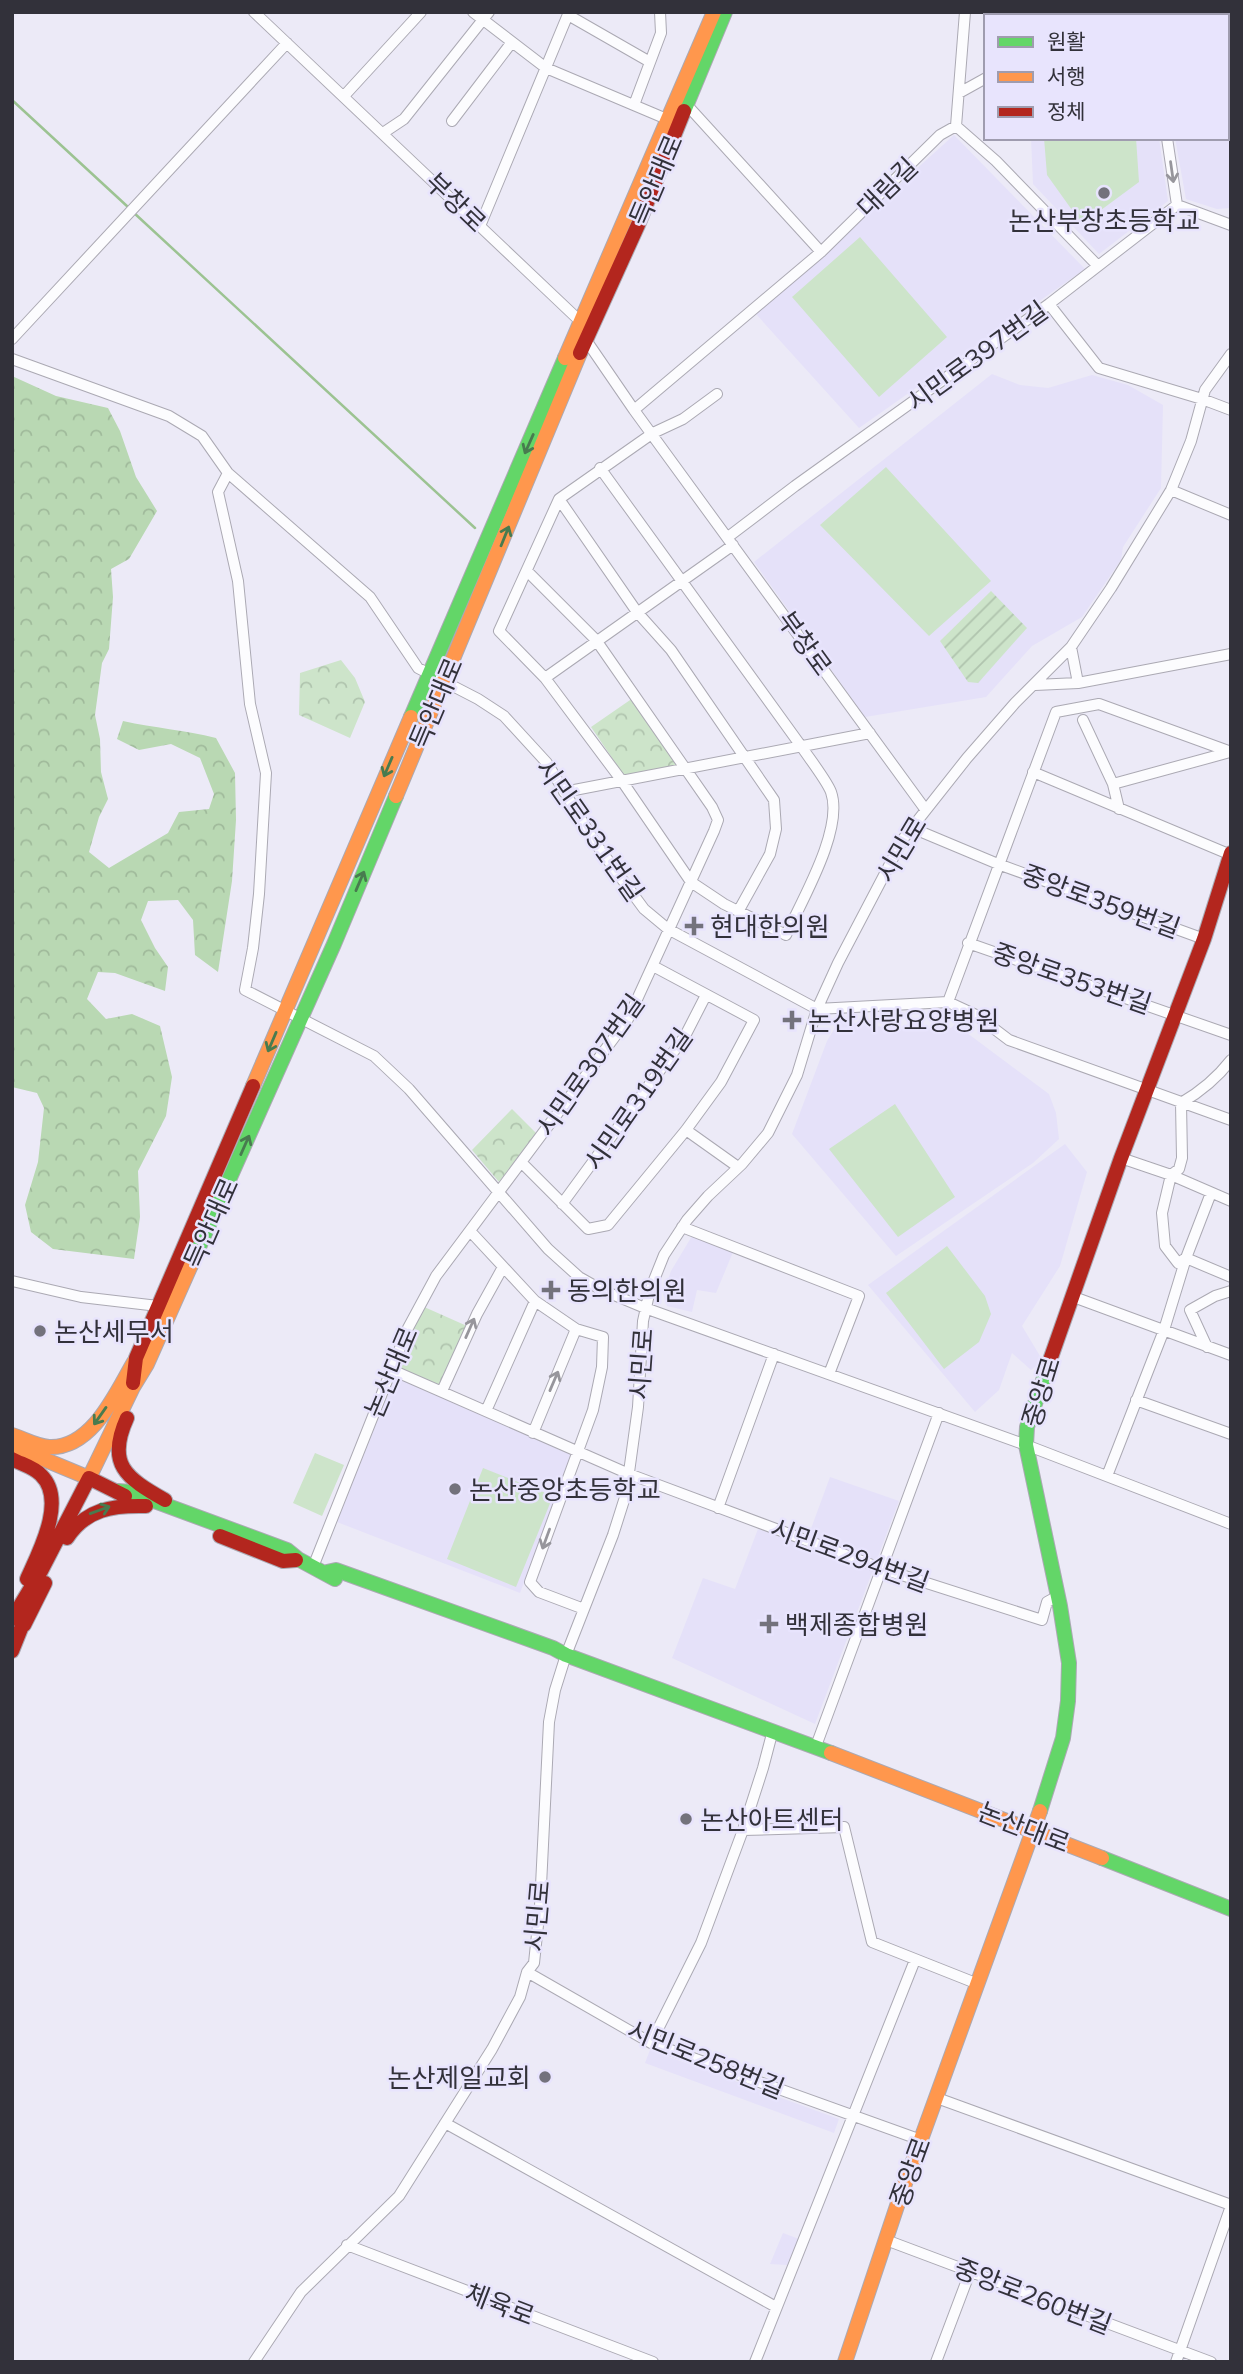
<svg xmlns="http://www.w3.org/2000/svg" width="1243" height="2374" font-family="Mulish,'Noto Sans KR',sans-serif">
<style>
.built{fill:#e5e1f9}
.forest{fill:url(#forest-crowns)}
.park{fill:url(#park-crowns)}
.garden{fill:url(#garden-furrows)}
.pitch{fill:#cde4ca}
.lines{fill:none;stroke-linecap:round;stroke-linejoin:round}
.stream{stroke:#9cc392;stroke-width:2.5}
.street-casing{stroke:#aba9b3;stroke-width:12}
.fast-casing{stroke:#aba9b3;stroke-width:16}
.slow-casing{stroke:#aba9b3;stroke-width:16}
.jam-casing{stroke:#aba9b3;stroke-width:16}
.street{stroke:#fcfcfe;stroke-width:10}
.fast{stroke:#63d668;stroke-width:14}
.slow{stroke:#ff974d;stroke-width:14}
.jam{stroke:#b3261e;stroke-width:14}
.oneway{stroke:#97969c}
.oneway2{stroke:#487b4f}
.poi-dot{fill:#73727c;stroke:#e8e4fd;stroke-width:2.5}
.labels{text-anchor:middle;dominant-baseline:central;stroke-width:5;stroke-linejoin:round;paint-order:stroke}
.street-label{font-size:26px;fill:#32313a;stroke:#e8e4fd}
.poi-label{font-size:26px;fill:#32313a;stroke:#e8e4fd;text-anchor:start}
</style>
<defs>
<pattern id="forest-crowns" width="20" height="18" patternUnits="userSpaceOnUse" patternTransform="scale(1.75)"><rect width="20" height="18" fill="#b9d8b3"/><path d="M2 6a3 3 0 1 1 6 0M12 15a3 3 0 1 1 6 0" fill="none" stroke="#a0ba9b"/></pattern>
<pattern id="park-crowns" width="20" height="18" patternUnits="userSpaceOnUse" patternTransform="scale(1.75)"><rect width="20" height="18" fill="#cde4ca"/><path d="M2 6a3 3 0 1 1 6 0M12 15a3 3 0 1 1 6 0" fill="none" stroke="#b0c4ae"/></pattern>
<pattern id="garden-furrows" width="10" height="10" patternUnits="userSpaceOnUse" patternTransform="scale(1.75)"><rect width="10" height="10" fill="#cde4ca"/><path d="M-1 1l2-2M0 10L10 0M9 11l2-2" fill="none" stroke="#b0c4ae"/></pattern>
</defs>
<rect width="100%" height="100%" fill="#eceaf7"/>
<path class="built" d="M1017 12H1146V16H1017Z
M1162 12H1231V208L1217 209 1186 199 1175 138H1227V16H1162Z
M954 135 1085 269 859 428 756 314Z
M1031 138H1159L1168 201 1099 254 1033 184Z
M992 374 1020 385 1048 388 1092 375 1128 385 1163 405 1161 488 1123 547 1121 560 1082 617 1032 646 986 697 865 717 754 562Z
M839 1021 899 1029 951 1028 955 1024 1049 1094 1056 1113 1059 1139 1033 1163 896 1256 792 1134 827 1041Z
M1065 1144 1087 1172 1060 1266 1022 1326 1043 1361 1031 1370 1012 1353 999 1390 975 1412 868 1285Z
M692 1236 733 1252 716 1293 697 1290 692 1312 667 1306 663 1294 671 1271Z
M395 1377 571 1455 520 1593 337 1522Z
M830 1477 899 1501 815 1724 672 1658 703 1578 735 1589 758 1529 805 1545Z
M650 2050 839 2119 834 2133 645 2063Z
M783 2233 799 2239 787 2265 770 2264Z"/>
<path class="forest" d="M12 376 56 396 108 408 120 431 136 477 157 511 129 559 111 569 113 597 109 649 102 663 95 715 100 739 101 772 108 799 99 817 89 852 109 868 168 833 179 812 209 809 214 794 200 758 171 744 139 750 117 739 123 721C154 728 185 730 216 738L235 773 236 820 232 881 218 972 195 955 193 920 178 900 148 901 141 920 155 948 168 967 165 991 115 973 98 972 87 999 106 1019 132 1014 160 1026 172 1077 166 1116 138 1171 140 1217 134 1259 53 1249 31 1232 25 1205 38 1162 44 1108 37 1093 12 1087Z"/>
<path class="park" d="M341 660 355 678 365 702 350 738 299 715 300 673Z
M633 698 679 765 625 777 591 727Z
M512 1109 536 1133 499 1182 472 1150Z
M422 1306 467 1326 440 1387 397 1369Z"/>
<path class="garden" d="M991 591 1027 628 978 683 968 682 940 641Z"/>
<path class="pitch" d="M1044 138H1136L1139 182 1082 224 1047 175Z
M860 237 947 337 879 397 792 297Z
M886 467 991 581 929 636 820 525Z
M895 1104 955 1197 898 1237 829 1149Z
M947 1246 985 1296 991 1314 979 1342 944 1369 886 1293Z
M315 1453 344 1465 322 1516 293 1503Z
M483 1468 553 1496 516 1587 447 1559Z"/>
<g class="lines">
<path class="stream" d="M12 100 128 207
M133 212 475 528"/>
<g class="street-casing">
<path id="street" d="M254 12 582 323 586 340 634 410 925 809
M473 12 546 68 669 120
M568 15 650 62
M1154 16V12
M959 93 986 78
M344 96 421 12
M634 105 661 33 660 12
M687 105 821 252
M452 121 512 42
M956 126 965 12
M383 133 404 119 489 12
M1167 138 1177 205
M1177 205 1231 225
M480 226 569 12
M1049 304 1099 368 1202 399 1231 410
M12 339 287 43
M12 359 169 416 202 436 228 473
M634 410 821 252 940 135 956 126 996 161 1098 266
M600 468 801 746C809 758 827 781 831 792 844 829 802 900 786 935L724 904 691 882 622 781 545 678 499 631 559 499 653 433 683 419 717 394
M1171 490 1231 515
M559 499 637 612 671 650 774 800 776 829 770 854 739 910
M728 537 795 486 1049 304 1177 205
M1071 647 1078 683
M545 678 733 545
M1035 685 1078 683 1231 654
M1083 720 1113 784
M1033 772 1231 855
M564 792 870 733
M1119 809 1113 784 1230 752
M912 828 998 864 1204 939
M968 943 1231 1035
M948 1002 1056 712 1099 704 1231 752
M817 1009 668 929 644 909 596 844 547 763 504 716 478 699 418 668 370 597 228 473 218 492 238 581 250 704 266 773 259 894 253 948 245 990 374 1056 409 1089 548 1249 579 1277 602 1290 645 1308 1026 1445 1231 1524
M817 1009 948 1002 976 1015 1009 1040 1231 1120
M686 1130 738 1167
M1121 1158 1171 1175 1231 1201
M521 1162 588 1229 608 1225 686 1130 721 1082 754 1020 653 966
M562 1204 685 1036 706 995
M682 1227 859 1296 829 1374
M470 1231 535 1301 576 1329 603 1337 602 1367 593 1410 530 1582 539 1592 584 1609
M1186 1258 1178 1263 1165 1246 1162 1213 1171 1175 1179 1169 1182 1158 1181 1103C1200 1092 1217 1078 1231 1060
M1186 1258 1231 1277
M12 1281 81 1297 158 1306
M1071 1296 1231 1355
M1207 1347 1190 1310 1215 1296 1231 1291
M392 1370 629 1474 883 1569 1042 1620 1047 1602 1058 1596
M442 1391 477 1314 503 1267
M1136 1400 1231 1434
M486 1411 535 1301
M533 1433 576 1329
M1107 1476 1164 1330 1186 1258 1211 1193
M718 1508 774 1354
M313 1567 408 1328 436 1276 628 1019 714 831 718 820 712 807 596 640 527 571
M816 1746 939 1413
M743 1830 844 1827 872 1942 978 1984
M527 1972 651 2043 921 2140
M651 2043 701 1943 743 1830 763 1768 773 1730
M937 2098 1231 2205
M445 2123 776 2307
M886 2240 1211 2362
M347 2245 653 2362
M254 2362 301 2292 399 2196 492 2049 520 1997 527 1972 534 1963 540 1906 549 1722 555 1690 566 1655 613 1535 626 1494 638 1407 643 1321 650 1290 664 1255 687 1220 708 1196 742 1164 768 1133 797 1075 817 1009 838 963 903 839 967 758 1015 703 1071 647 1111 588 1171 490 1191 441 1205 390 1231 354
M755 2362 915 1960
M936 2362 970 2272
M1176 2362 1231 2206"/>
</g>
<g class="fast-casing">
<path id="fast" d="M684 111 725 12
M411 717 565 358
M191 1265 334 944 396 796
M118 1491 130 1492 287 1550 298 1559 335 1579
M327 1572 336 1570 553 1648 566 1655 831 1753
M1040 1811 1063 1738 1068 1701 1069 1663 1060 1606 1026 1445 1027 1427 1049 1363
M1102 1858 1231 1909"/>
</g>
<g class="slow-casing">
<path id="slow" d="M565 358 714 12
M396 796 580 353
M253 1086 411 717
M12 1435C24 1439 36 1446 49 1447 92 1449 116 1393 134 1362
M12 1446 89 1478 133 1387 147 1364 191 1265
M831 1753 1102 1858
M845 2362 899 2200 1040 1811"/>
</g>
<g class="jam-casing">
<path id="jam" d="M580 353 638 225 684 111
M1049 1363 1121 1158 1204 939 1231 853
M133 1383 136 1358 253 1086
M127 1418C106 1464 126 1478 165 1500
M12 1459C21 1464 34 1467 41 1475 67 1500 39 1552 27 1579
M220 1536 283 1561 296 1560
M67 1538C86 1509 113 1505 146 1506
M12 1619 41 1571 89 1478 125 1496
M24 1625 45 1583
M12 1651 26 1616"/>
</g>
<use href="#street" class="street"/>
<use href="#fast" class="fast"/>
<use href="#slow" class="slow"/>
<use href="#jam" class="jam"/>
</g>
<defs><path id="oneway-shaft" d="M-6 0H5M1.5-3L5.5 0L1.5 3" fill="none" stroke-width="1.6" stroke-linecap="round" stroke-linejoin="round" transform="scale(1.75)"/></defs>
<g class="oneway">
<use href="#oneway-shaft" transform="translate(1172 172) rotate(82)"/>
<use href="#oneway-shaft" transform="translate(470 1328) rotate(-66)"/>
<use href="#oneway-shaft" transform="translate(554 1381) rotate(-67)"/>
<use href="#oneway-shaft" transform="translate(546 1539) rotate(110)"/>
</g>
<g class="oneway2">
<use href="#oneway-shaft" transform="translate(529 444) rotate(114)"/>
<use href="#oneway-shaft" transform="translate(505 536) rotate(-68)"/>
<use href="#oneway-shaft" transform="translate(388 767) rotate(113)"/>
<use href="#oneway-shaft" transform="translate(360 881) rotate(-67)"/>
<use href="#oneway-shaft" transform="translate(272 1042) rotate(113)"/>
<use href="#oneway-shaft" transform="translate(245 1145) rotate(-66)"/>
<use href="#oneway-shaft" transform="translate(100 1416) rotate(125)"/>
<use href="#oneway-shaft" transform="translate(100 1510) rotate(-20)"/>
</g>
<g class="poi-dot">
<circle cx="1104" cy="193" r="7"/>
<path d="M690.5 915.5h7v7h7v7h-7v7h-7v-7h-7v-7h7z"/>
<path d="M788.5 1009.5h7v7h7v7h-7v7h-7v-7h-7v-7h7z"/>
<path d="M547.5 1279.5h7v7h7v7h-7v7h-7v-7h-7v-7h7z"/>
<circle cx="40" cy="1331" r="7"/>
<circle cx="455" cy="1489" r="7"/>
<path d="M765.5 1613.5h7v7h7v7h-7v7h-7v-7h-7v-7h7z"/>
<circle cx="686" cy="1819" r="7"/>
<circle cx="545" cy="2077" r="7"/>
</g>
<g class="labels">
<g class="street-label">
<text transform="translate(656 180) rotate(-67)">득안대로</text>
<text transform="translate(887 187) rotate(-44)">대림길</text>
<text transform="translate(456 202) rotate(44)">부창로</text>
<text transform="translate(977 356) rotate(-36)">시민로397번길</text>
<text transform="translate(805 643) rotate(54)">부창로</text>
<text transform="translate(436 703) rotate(-67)">득안대로</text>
<text transform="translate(590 830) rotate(55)">시민로331번길</text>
<text transform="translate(901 849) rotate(-59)">시민로</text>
<text transform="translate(1101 901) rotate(20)">중앙로359번길</text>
<text transform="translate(1072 978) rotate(19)">중앙로353번길</text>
<text transform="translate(590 1065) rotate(-55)">시민로307번길</text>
<text transform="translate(638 1099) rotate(-55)">시민로319번길</text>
<text transform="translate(211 1223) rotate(-66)">득안대로</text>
<text transform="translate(641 1364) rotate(-86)">시민로</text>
<text transform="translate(391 1372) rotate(-67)">논산대로</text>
<text transform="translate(1041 1392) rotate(-73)">중앙로</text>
<text transform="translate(850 1555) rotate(20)">시민로294번길</text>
<text transform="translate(1024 1827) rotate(21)">논산대로</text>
<text transform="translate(537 1916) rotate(-85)">시민로</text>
<text transform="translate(706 2059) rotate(22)">시민로258번길</text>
<text transform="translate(910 2172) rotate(-70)">중앙로</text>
<text transform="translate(1033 2296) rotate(21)">중앙로260번길</text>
<text transform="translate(500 2304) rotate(21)">체육로</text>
</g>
<g class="poi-label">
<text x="1104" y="220" text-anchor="middle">논산부창초등학교</text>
<text x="710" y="926">현대한의원</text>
<text x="808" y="1020">논산사랑요양병원</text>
<text x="567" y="1290">동의한의원</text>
<text x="54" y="1331">논산세무서</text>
<text x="469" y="1489">논산중앙초등학교</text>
<text x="785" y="1624">백제종합병원</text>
<text x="700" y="1819">논산아트센터</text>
<text x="531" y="2077" text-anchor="end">논산제일교회</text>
</g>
</g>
<rect width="1243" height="2374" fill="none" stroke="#32313a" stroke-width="28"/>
<rect x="984" y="14" width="245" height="126" fill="#e8e4fd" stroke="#9f9caf" stroke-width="2"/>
<rect x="998" y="37" width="35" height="10" fill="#63d668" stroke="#9f9caf" stroke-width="2"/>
<text x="1047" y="49" font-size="21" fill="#32313a">원활</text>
<rect x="998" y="72" width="35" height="10" fill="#ff974d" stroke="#9f9caf" stroke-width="2"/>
<text x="1047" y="84" font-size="21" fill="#32313a">서행</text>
<rect x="998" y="107" width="35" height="10" fill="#b3261e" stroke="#9f9caf" stroke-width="2"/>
<text x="1047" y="119" font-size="21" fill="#32313a">정체</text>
</svg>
